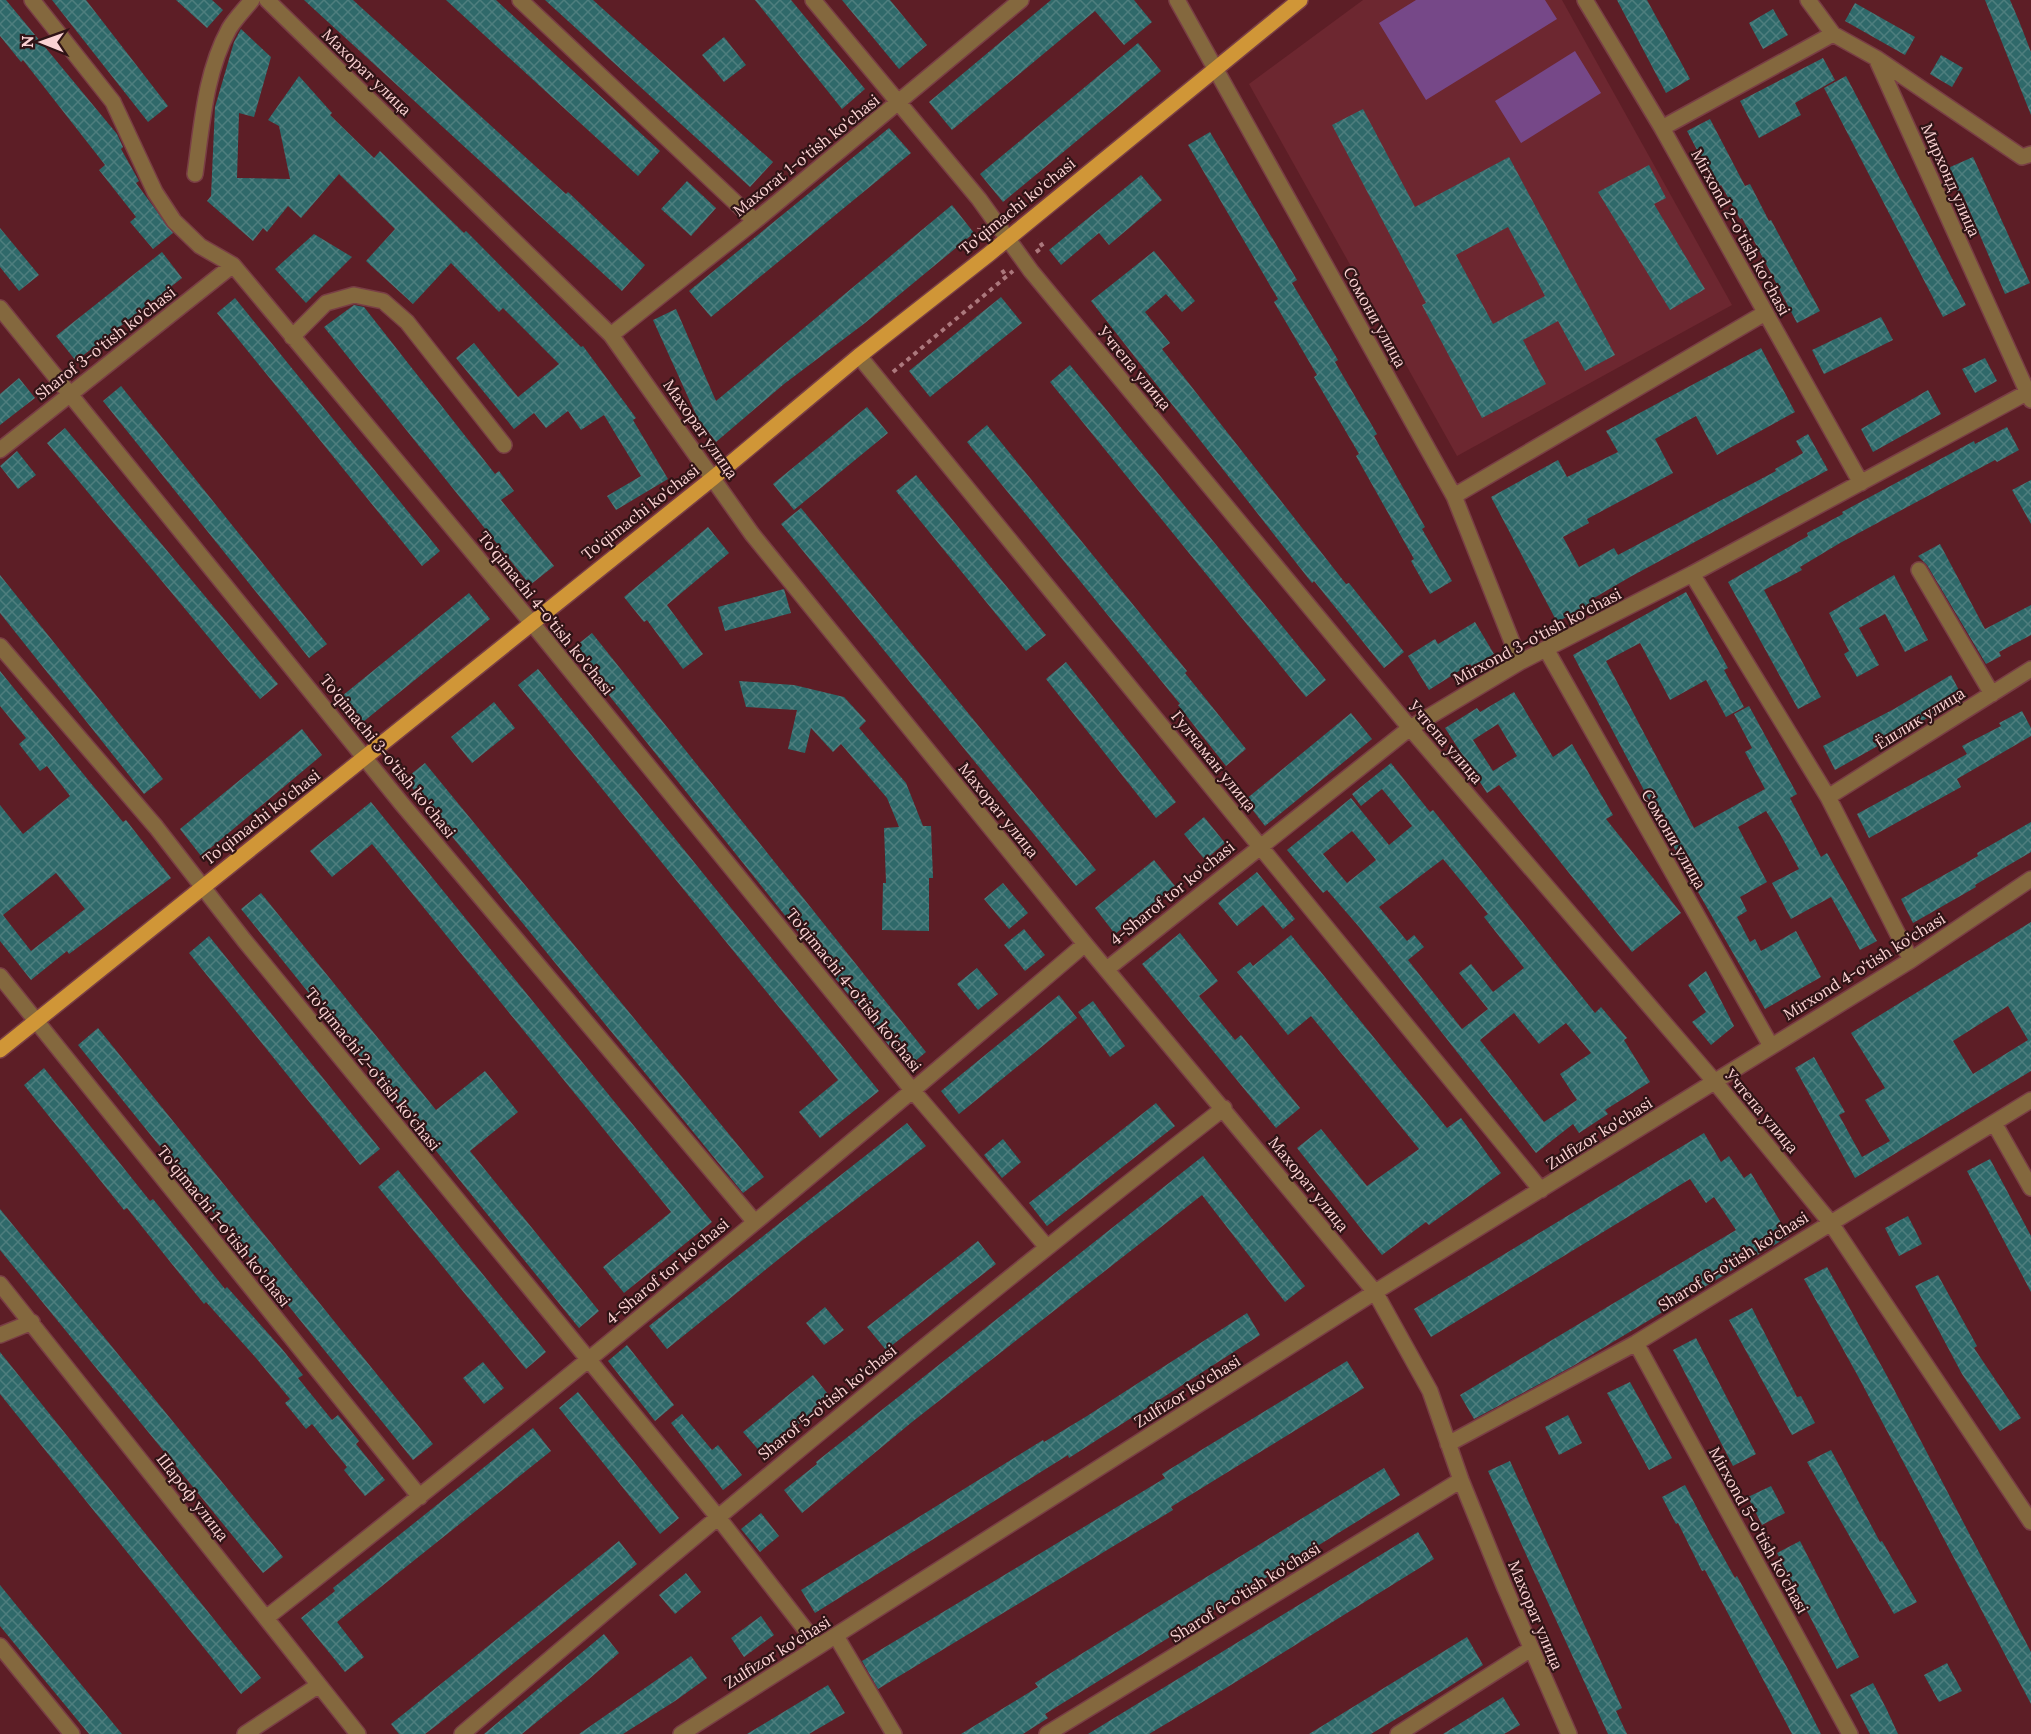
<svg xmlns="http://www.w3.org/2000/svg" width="2031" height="1734" font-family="Lora,serif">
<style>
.built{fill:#6d2730}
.garden{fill:#764888}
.building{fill:url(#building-cross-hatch);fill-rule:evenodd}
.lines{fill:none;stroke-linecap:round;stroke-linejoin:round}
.minor-casing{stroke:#793e45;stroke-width:18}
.major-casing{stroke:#793e45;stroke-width:18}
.path{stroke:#ac787d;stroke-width:4;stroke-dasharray:4.5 4.5;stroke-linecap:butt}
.minor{stroke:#84683e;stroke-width:15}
.major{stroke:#d09637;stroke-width:15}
.labels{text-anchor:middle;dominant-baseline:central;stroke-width:4.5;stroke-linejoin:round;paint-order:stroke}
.street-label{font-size:16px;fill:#fbd2d3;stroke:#301416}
</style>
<defs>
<pattern id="building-cross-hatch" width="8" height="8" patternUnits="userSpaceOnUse" patternTransform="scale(1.5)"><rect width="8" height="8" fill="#2f696a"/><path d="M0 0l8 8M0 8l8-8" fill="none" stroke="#4e7e7e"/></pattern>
</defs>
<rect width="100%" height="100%" fill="#5d1e26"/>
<path class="built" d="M1363 0H1562L1732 305 1457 456 1249 84Z"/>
<path class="garden" d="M1416 0H1545L1557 19 1426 100 1379 23Z
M1575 51 1601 93 1521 143 1495 101Z"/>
<path class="building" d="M0 0H6L117 134 123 147 121 149 139 181 136 183 173 233 153 249 130 222 136 217 99 170 105 165 23 60 21 62 0 36Z
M52 0H86L168 106 148 122Z
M176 0H212L223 10 207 28Z
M304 0H353L566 194 568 192 645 265 622 291Z
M446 0H496L660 151 638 176Z
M545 0H593L773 162 750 187Z
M755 0H791L865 89 842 109Z
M842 0H890L927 45 899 69Z
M1051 0H1134L1152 22 1124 45 1095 11 952 130 929 102Z
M1617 0H1647L1690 79 1666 93Z
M1985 0H2010L2019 21 2031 52V115Z
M1855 3 1915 37 1905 55 1845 21Z
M1773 9 1788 35 1763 49 1749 23Z
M241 29 271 57 254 117 239 113 237 178 290 179 279 126 268 120 299 76 332 113 330 115 374 158 380 151 464 233 466 231 581 347 583 346 636 418 633 420 668 479 616 510 607 496 641 476 604 415 581 430 568 411 546 428 534 413 514 429 456 358 474 343 518 397 559 364 503 308 499 312 451 263 413 304 366 261 395 229 339 174 301 218 288 206 267 232 263 228 253 241 207 201 211 196 215 107 234 42Z
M724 37 746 65 724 82 702 55Z
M1138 43 1161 71 1003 202 980 174Z
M1941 55 1963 68 1952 87 1930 74Z
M1823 58 1835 80 1795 103 1801 115 1759 138 1740 101Z
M1846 76 1966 305 1943 317 1824 88Z
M1363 109 1415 207 1509 157 1615 355 1585 371 1558 321 1523 340 1546 384 1482 418 1422 305 1426 303 1332 125ZM1508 227 1545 296 1493 324 1456 255Z
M1710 119 1745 186 1750 184 1769 221 1771 220 1820 311 1797 323 1742 218 1740 219 1721 185 1717 188 1687 131Z
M889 128 911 153 711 317 689 291Z
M1210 132 1297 280 1292 283 1338 360 1335 362 1377 434 1374 436 1425 527 1422 529 1452 581 1430 594 1411 561 1414 559 1356 456 1359 454 1314 377 1317 375 1274 302 1278 299 1188 145Z
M1973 157 2030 283 2005 294 1962 193 1959 194 1948 168Z
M1649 165 1666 198 1654 204 1705 289 1670 310 1598 192Z
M1141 175 1162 200 1109 245 1099 233 1061 265 1049 250Z
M687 181 716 208 691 236 661 209Z
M952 205 974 233 865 323 784 384 716 442 698 419 653 320 676 309 716 401Z
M0 228 39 275 19 291 0 267Z
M314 234 352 257 306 303 275 269Z
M1154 251 1195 301 1182 312 1166 294 1145 312 1170 343 1162 349 1346 584 1349 583 1404 652 1384 668 1314 581 1312 583 1091 301Z
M162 252 182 278 76 361 56 336Z
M1001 297 1022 323 930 397 909 371Z
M235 298 440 551 422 566 217 313Z
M354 305 364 307 495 474 499 471 514 491 501 500 554 566 530 585 324 327Z
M1881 317 1893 340 1824 374 1812 350Z
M1761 348 1795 412 1717 455 1696 416 1655 439 1673 473 1587 519 1589 523 1563 537 1579 567 1614 548 1618 555 1776 471 1775 469 1803 453 1796 441 1808 434 1828 470 1630 577 1594 598 1596 601 1557 622 1491 497 1558 460 1567 477 1618 452 1606 431Z
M1985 358 1997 381 1975 393 1962 369Z
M1070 365 1326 680 1306 697 1050 382Z
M19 378 35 398 0 425V394Z
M121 386 327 644 309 658 103 401Z
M1928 390 1941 414 1873 452 1861 429Z
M867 407 888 433 794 510 773 484Z
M987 425 1187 671 1185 673 1246 749 1226 766 1178 705 1180 704 967 442Z
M2007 427 2019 450 1997 462 1995 460 1840 543 1800 567 1802 570 1764 590 1821 697 1798 709 1728 582 1808 536 1807 533 1843 514 1842 512 1974 441 1975 444Z
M65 428 278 684 260 699 47 443Z
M17 451 36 475 18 489 0 466Z
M916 475 1046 635 1026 651 896 491Z
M2031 480V524L2012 490Z
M801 508 1096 870 1076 886 781 524Z
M708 527 729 553 667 605 703 654 683 669 647 620 644 622 624 597Z
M1940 544 1985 629 2031 605V635L1999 652 2001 656 1986 664 1927 565 1918 556Z
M0 575 163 779 144 794 0 613Z
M1894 575 1928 640 1905 652 1885 614 1859 628 1879 665 1857 677 1844 654 1849 651 1829 613Z
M784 589 791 613 725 631 718 607Z
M1686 592 1728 668 1724 670 1744 707 1726 717 1706 680 1670 700 1640 643 1606 661 1694 828 1765 789 1745 752 1752 748 1734 714 1749 706 1797 794 1790 798 1821 857 1827 853 1877 941 1860 950 1831 897 1791 919 1772 883 1799 869 1779 832 1766 811 1738 827 1767 882 1740 897 1747 911 1737 917 1750 942 1755 939 1761 951 1796 931 1821 977 1765 1009 1690 878 1573 655Z
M469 593 490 619 363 722 342 696Z
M1475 622 1494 654 1472 667 1470 664 1429 690 1408 656 1435 639 1438 644Z
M592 633 926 1052 907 1068 572 649Z
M1066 662 1176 802 1156 818 1046 679Z
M538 669 879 1091 820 1138 799 1112 838 1080 518 685Z
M0 671 89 781 123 822 126 820 171 878 69 954 67 951 31 980 0 941V805L23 834 70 796 47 766 40 771 19 744 26 738 0 706ZM56 873 85 909 31 951 3 915Z
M1951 675 1963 698 1835 770 1823 746 1894 709Z
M739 681 794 685 844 697 866 721 859 728 906 783 923 826H931L933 878H929V931L882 930 883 883H886L884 828 899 827 887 798 841 744 833 752 811 728 805 753 788 749 797 710 746 707Z
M1514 692 1553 757 1572 744 1613 815 1606 819 1681 913 1632 952 1499 785 1487 793 1445 728 1477 708 1480 712ZM1498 724 1517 756 1493 771 1473 740Z
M494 702 515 728 472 763 451 737Z
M2022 711 2031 728V736L1957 779 1961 787 1869 838 1857 814 1967 754 1962 746 2001 726 1999 723Z
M1351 713 1372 739 1265 826 1245 800Z
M302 729 322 755 201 856 180 829Z
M425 763 764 1177 743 1193 405 779Z
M1391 763 1430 812 1433 810 1595 1013 1601 1007 1627 1038 1624 1040 1650 1082 1605 1110 1608 1114 1579 1133 1573 1124 1536 1153 1360 928 1327 890 1323 893 1287 850 1351 798 1389 845 1412 826 1382 789 1361 806 1352 794ZM1352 831 1376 860 1347 883 1323 854ZM1443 859 1488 914 1484 917 1524 968 1493 992 1471 964 1459 973 1488 1009 1462 1029 1408 960 1424 947 1414 935 1407 941 1379 907ZM1514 1013 1539 1044 1566 1023 1591 1053 1560 1074 1577 1100 1544 1122 1480 1040Z
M371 802 712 1222 624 1293 603 1267 671 1212 372 844 332 877 310 851Z
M1204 817 1225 843 1205 860 1184 834Z
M2031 822V852L1975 885 1976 887 1913 923 1901 899 1978 856 1977 853Z
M1154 860 1175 886 1115 934 1095 908Z
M1257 872 1295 919 1283 929 1263 905 1237 926 1218 903Z
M1003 883 1028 913 1009 929 984 899Z
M261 893 436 1110 485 1071 518 1112 470 1151 599 1311 579 1328 241 909Z
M2031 922V1071L1855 1178 1795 1068 1814 1057 1845 1112 1839 1115 1862 1157 1890 1141 1865 1100 1885 1088 1851 1033ZM2008 1006 2028 1040 1973 1074 1953 1041Z
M1024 929 1045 955 1025 971 1004 945Z
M1180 933 1218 981 1199 996 1235 1040 1241 1035 1300 1108 1276 1128 1142 964Z
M1291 935 1447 1128 1461 1118 1501 1173 1429 1225 1426 1222 1382 1255 1297 1148 1321 1129 1367 1186 1419 1149 1311 1016 1288 1035 1237 972 1250 962 1253 966Z
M209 936 380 1149 360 1165 189 953Z
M977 968 998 994 978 1010 957 984Z
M1706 971 1734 1026 1711 1045 1692 1022 1706 1012 1688 985Z
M1059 995 1077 1018 959 1114 941 1091Z
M1093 1001 1125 1046 1110 1057 1078 1012Z
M98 1028 433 1444 413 1460 78 1045Z
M44 1068 150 1201 153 1199 225 1289 227 1287 282 1349 303 1375 298 1378 332 1420 338 1415 359 1441 356 1444 385 1480 365 1496 344 1470 347 1467 312 1424 306 1429 285 1403 290 1399 256 1358 206 1302 204 1304 127 1208 124 1210 24 1085Z
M1156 1103 1175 1126 1047 1226 1029 1203Z
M907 1123 926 1146 795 1246 667 1349 649 1326Z
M1704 1133 1721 1162 1729 1156 1744 1178 1751 1173 1789 1236 1573 1366 1474 1419 1460 1395 1736 1230 1714 1197 1706 1203 1690 1179 1431 1337 1414 1309Z
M1003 1139 1021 1162 1002 1178 984 1155Z
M1203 1156 1305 1286 1285 1302 1202 1195 912 1422 802 1513 784 1490 817 1464 816 1462Z
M1990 1159 2031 1236V1292L1967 1171Z
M398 1170 546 1352 526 1369 378 1187Z
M0 1209 283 1557 263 1573 0 1250Z
M1908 1216 1922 1244 1899 1256 1885 1228Z
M978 1241 996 1264 886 1350 867 1327Z
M1827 1267 1887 1376 2031 1652V1704L1859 1378 1804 1279Z
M1938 1275 1977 1346 1974 1348 2021 1418 2000 1431 1962 1374 1915 1286Z
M825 1307 844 1330 824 1345 806 1323Z
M1752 1308 1797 1397 1801 1396 1815 1423 1792 1435 1729 1320Z
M1247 1313 1260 1335 1069 1458 1068 1455 815 1613 801 1590 1043 1440 1044 1442 1087 1416Z
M1696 1338 1756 1454 1733 1466 1673 1350Z
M627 1345 674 1405 655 1421 608 1361Z
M0 1352 261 1678 241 1694 0 1394Z
M1347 1361 1364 1388 1171 1507 1173 1510 878 1689 862 1661 1165 1478 1162 1474Z
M483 1362 504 1388 484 1404 463 1378Z
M813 1375 831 1398 762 1454 743 1432Z
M1630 1382 1672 1458 1649 1470 1607 1393Z
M578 1392 679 1518 660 1534 559 1408Z
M682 1414 712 1450 718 1445 742 1475 723 1490 671 1423Z
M1568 1415 1582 1443 1559 1455 1545 1427Z
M533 1428 551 1451 337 1622 364 1657 345 1672 301 1618 335 1591 333 1588Z
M1831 1450 1880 1542 1882 1541 1917 1602 1894 1614 1807 1462Z
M1510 1461 1622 1708 1616 1711 1627 1734H1608L1488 1471Z
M1384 1468 1400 1495 1045 1714 1048 1718 1023 1734H961L1038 1687 1035 1683 1073 1659Z
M1685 1485 1710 1533 1735 1578 1737 1576 1790 1673 1821 1734H1792L1705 1570 1702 1571 1678 1523 1676 1524 1662 1497Z
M1771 1486 1785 1513 1762 1525 1748 1497Z
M761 1513 779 1536 760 1552 741 1529Z
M1418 1532 1434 1559 1226 1688 1149 1734H1088Z
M619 1541 637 1564 437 1725 425 1734H399L391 1724Z
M1800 1541 1859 1657 1837 1669 1777 1553Z
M686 1573 701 1592 675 1614 659 1595Z
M0 1585 47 1643 122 1734H89L23 1654 0 1626Z
M761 1616 774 1635 744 1657 731 1638Z
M604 1634 619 1653 588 1680 522 1734H484Z
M1467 1637 1483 1665 1447 1688 1371 1734H1309Z
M691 1656 707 1678 675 1701 623 1734H579Z
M1947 1663 1962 1691 1939 1702 1924 1675Z
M1873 1683 1887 1710 1898 1734H1870L1850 1695Z
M828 1685 845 1713 809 1734H747Z
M1503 1697 1520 1725 1504 1734H1443Z"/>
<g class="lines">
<g class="minor-casing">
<path id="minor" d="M32 0 113 102 155 192 174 221 200 246 233 265 531 622 913 1091 1046 1246
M267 0 611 335 752 534 1085 944 1375 1292 1430 1391 1461 1480 1505 1588 1569 1734
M520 0 755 221
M813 0 979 199 1031 271 1410 728 1715 1082 1830 1222 2031 1522
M1177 0 1454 496 1520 662
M1585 0 1662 128 1861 483
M1808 0 1833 34 1876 58 2031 400
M1876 58 2022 157 2031 154
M1662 128 1833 34
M195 174C202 125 205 73 229 29 235 19 245 9 252 0
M0 308 402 804 754 1221
M611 335 755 221 1021 0
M292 337 326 303 354 295 383 301 407 322 504 445
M859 356 1541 1190
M0 450 233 265
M1454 496 1765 313
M1919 570 1992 694
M1692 574 1828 797 1911 960
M0 646 156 827 244 940 717 1516 808 1633 816 1648
M1546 649 1771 1046
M1828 797 2031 669
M1107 969 1410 728 1520 662 1692 574 2028 392
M0 976 420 1497
M1994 1123 2031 1188
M0 1284 358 1734
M0 1335 32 1322
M1636 1343 1850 1734
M1448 1444 1636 1343 2031 1100
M266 1618C544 1400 816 1174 1085 944
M836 1636 894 1734
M0 1646 72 1734
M245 1734 319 1685
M462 1734C712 1520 964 1310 1224 1108
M681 1734 1375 1292 1911 960 2031 879
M1047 1734 1461 1480
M1398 1734 1531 1649"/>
</g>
<g class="major-casing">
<path id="major" d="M0 1050 713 478 859 356 989 254 1300 0"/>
</g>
<path class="path" d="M978 238 979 228
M1036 252 1043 247 1038 239
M1002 270 1006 276
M893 372 1013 271"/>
<use href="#minor" class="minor"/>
<use href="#major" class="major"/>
</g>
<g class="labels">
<g class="street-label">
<text transform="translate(367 72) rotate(44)">Махорат улица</text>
<text transform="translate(806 155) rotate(-39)">Maxorat 1-o'tish ko'chasi</text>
<text transform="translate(1951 180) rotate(66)">Мирхонд улица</text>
<text transform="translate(1017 206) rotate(-39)">To'qimachi ko'chasi</text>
<text transform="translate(1741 232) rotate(61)">Mirxond 2-o'tish ko'chasi</text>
<text transform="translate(1375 317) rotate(61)">Сомони улица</text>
<text transform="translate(105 343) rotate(-38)">Sharof 3-o'tish ko'chasi</text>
<text transform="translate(1135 368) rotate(50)">Учтепа улица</text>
<text transform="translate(701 429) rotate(55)">Махорат улица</text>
<text transform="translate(640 512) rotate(-38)">To'qimachi ko'chasi</text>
<text transform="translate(546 613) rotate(51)">To'qimachi 4-o'tish ko'chasi</text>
<text transform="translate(1537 636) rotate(-28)">Mirxond 3-o'tish ko'chasi</text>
<text transform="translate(1920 718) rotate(-32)">Ёшлик улица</text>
<text transform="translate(1446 742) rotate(49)">Учтепа улица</text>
<text transform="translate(388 756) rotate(51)">To'qimachi 3-o'tish ko'chasi</text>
<text transform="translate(1214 761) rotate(51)">Гулчаман улица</text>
<text transform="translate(999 810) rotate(51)">Махорат улица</text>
<text transform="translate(261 817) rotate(-38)">To'qimachi ko'chasi</text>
<text transform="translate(1674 839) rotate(60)">Сомони улица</text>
<text transform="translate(1172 893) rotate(-39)">4-Sharof tor ko'chasi</text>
<text transform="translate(1864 966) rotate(-32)">Mirxond 4-o'tish ko'chasi</text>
<text transform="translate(854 990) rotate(51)">To'qimachi 4-o'tish ko'chasi</text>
<text transform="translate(373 1069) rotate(51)">To'qimachi 2-o'tish ko'chasi</text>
<text transform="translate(1762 1111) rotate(50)">Учтепа улица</text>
<text transform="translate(1599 1133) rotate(-32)">Zulfizor ko'chasi</text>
<text transform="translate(1309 1184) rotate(51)">Махорат улица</text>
<text transform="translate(224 1226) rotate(51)">To'qimachi 1-o'tish ko'chasi</text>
<text transform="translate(1733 1261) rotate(-32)">Sharof 6-o'tish ko'chasi</text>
<text transform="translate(667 1271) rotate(-40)">4-Sharof tor ko'chasi</text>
<text transform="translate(1187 1391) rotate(-32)">Zulfizor ko'chasi</text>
<text transform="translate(827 1402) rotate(-39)">Sharof 5-o'tish ko'chasi</text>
<text transform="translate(193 1497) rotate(52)">Шароф улица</text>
<text transform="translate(1759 1530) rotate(61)">Mirxond 5-o'tish ko'chasi</text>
<text transform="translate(1245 1592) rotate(-32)">Sharof 6-o'tish ko'chasi</text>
<text transform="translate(1536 1615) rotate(67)">Махорат улица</text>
<text transform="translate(777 1652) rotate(-32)">Zulfizor ko'chasi</text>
</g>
</g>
<g transform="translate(42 42) rotate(271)" stroke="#301416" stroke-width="4.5" paint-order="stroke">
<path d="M0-4.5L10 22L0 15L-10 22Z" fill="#fbd2d3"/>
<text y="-9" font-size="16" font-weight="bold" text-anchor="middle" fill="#fbd2d3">N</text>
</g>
</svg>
